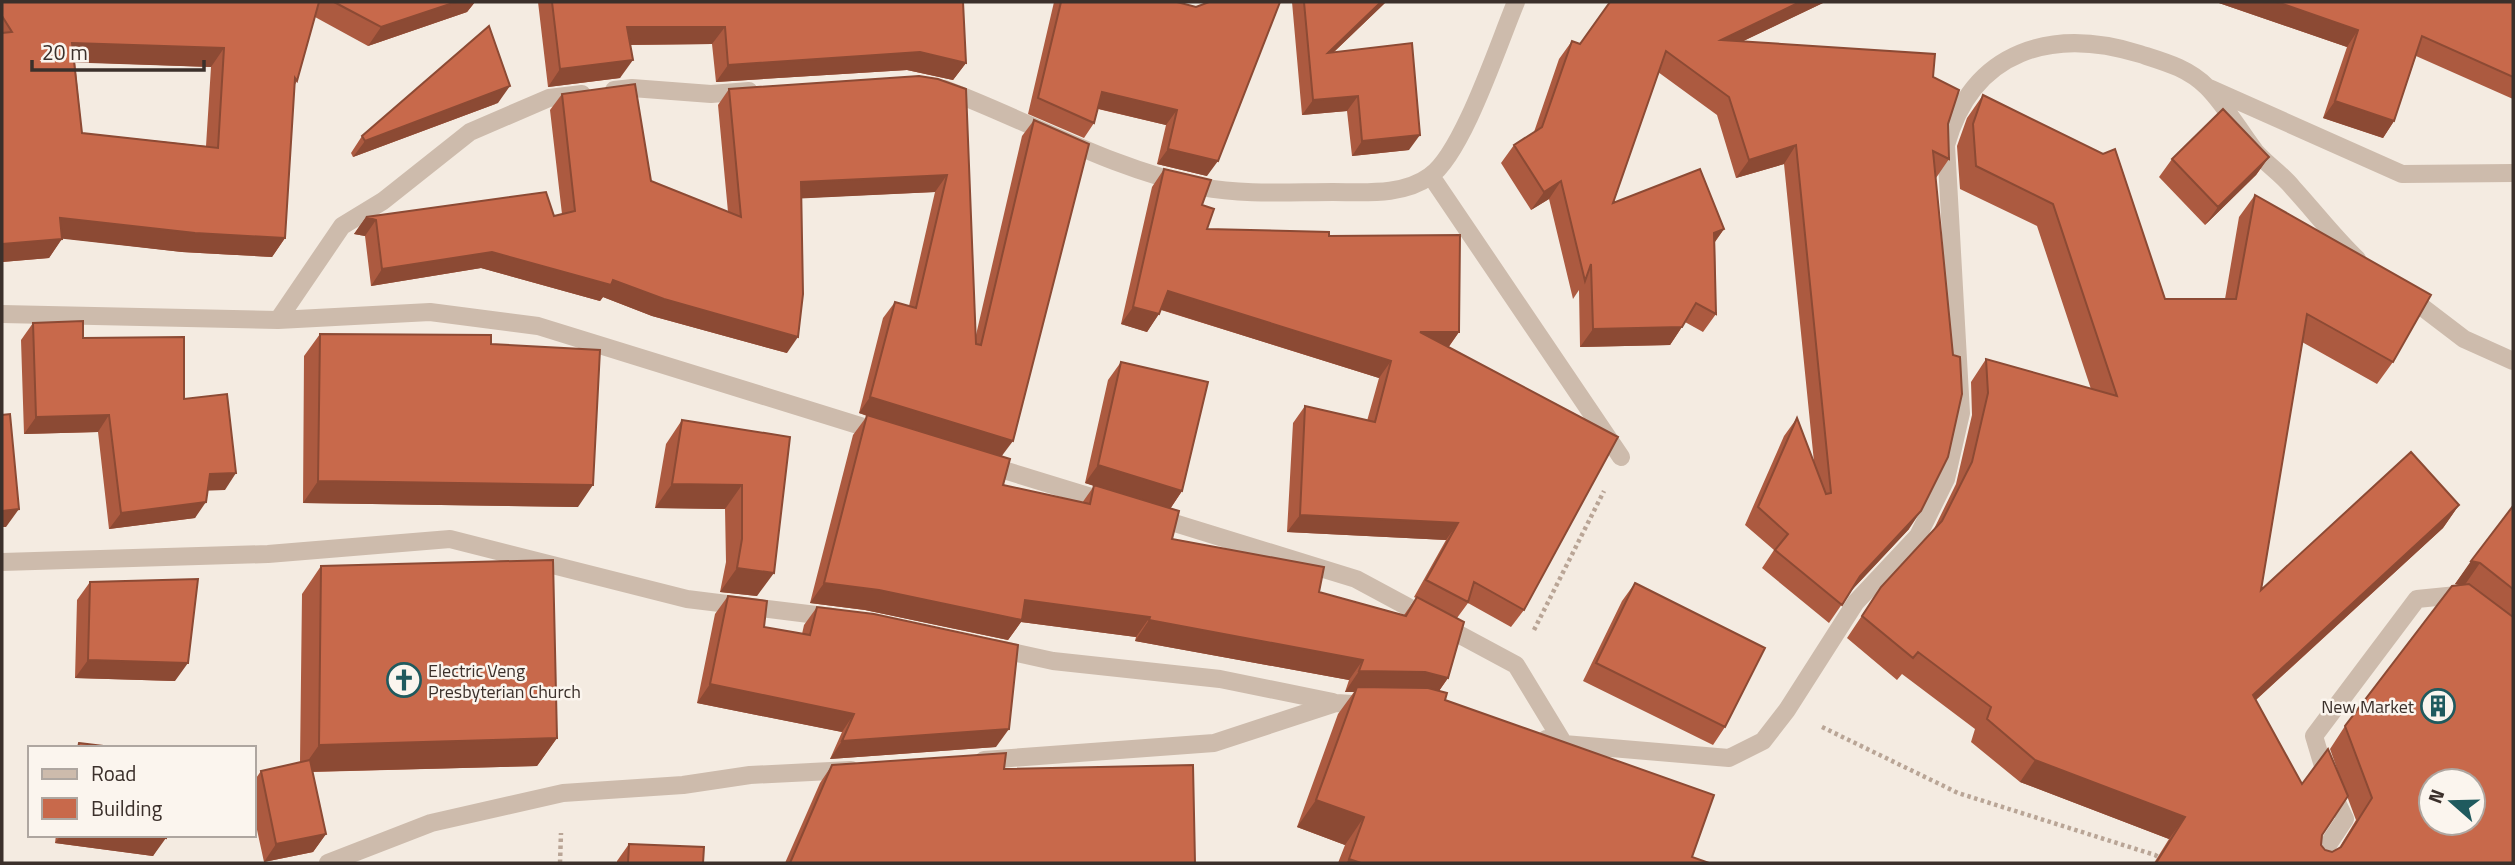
<svg xmlns="http://www.w3.org/2000/svg" width="2515" height="865" font-family="'Titillium Web',sans-serif">
<style>
.lines{fill:none;stroke-linecap:round;stroke-linejoin:round}
.path{stroke:#b9a596;stroke-width:4.5;stroke-dasharray:3.5 3.5;stroke-linecap:butt}
.minor{stroke:#cdbbac;stroke-width:18}
.wall{fill:#ac5a40;fill-rule:evenodd}
.shaded-wall{fill:#8c4a34}
.building{fill:#c8694b;stroke:#8c4a34;stroke-width:2;fill-rule:evenodd}
.labels{text-anchor:middle;dominant-baseline:central;stroke-width:5;stroke-linejoin:round;paint-order:stroke}
.poi-label{font-size:18px;fill:#3b302b;stroke:#fbf5ee;text-anchor:start}
</style>
<rect width="100%" height="100%" fill="#f4ebe1"/>
<g class="lines">
<path class="path" d="M1534 630 1604 491
M1822 727 1958 793 2155 855 2168 863
M560 863 561 833"/>
<path class="minor" d="M2209 88 2402 174 2513 173
M944 89C1030 121 1110 169 1201 187 1244 195 1289 192 1333 192 1364 192 1403 196 1430 176 1463 153 1499 42 1516 2
M614 90 632 88 711 94 749 91
M1431 176 1621 457
M2405 294 2464 339 2513 361
M2 314 278 320 430 312 538 326 880 432
M278 320 342 226 383 201 470 132 549 98 582 94
M984 464 1108 502
M1155 517 1356 579 1516 665 1564 744
M2 562 268 554 450 539 687 599 833 617
M994 648 1053 661 1220 679 1333 702
M1546 739 1564 744 1729 758 1763 741 1787 710 1856 602 1918 536 1946 479 1961 413 1946 145C1973 49 2053 27 2140 54 2165 62 2188 68 2207 87 2225 105 2239 130 2255 151 2266 164 2282 174 2293 188 2315 212 2334 237 2357 259
M984 760 1214 743 1336 703 1369 705
M328 863 431 823 563 793 683 785 750 775 851 770
M2316 863 2345 819 2329 786 2314 736 2417 599 2457 595 2466 601"/>
</g>
<path class="wall" d="M2 2H475L467 12 368 46 315 17 297 81 294 86 285 238 272 257 182 252 62 238 49 258 2 262ZM75 62 211 67 206 146 82 133Z
M538 2H963L966 63 953 80 907 70 716 82 712 44 630 45 620 78 548 87Z
M1054 2H1177L1207 176 1157 164 1166 125 1098 109 1094 123 1084 138 1028 114Z
M1292 2H1386L1334 52 1409 150 1352 156 1347 111 1302 115Z
M1610 2H1825L1743 41 1933 77 1948 124 1949 159 1936 178 1935 177 1909 529 1851 591 1829 623 1762 568 1774 550 1745 525 1784 436 1797 418 1814 462 1784 164 1736 178 1717 115 1658 72 1613 203 1724 229 1715 242 1716 314 1703 332 1685 322 1670 345 1580 347 1579 290 1573 299 1549 199 1531 210 1501 163 1514 145 1534 132 1559 59 1572 41 1580 44Z
M2216 2H2513V99L2416 56 2394 121 2383 138 2323 118 2347 47Z
M938 79 976 335 1022 136 1034 120 1002 457 1003 485 1082 503 1094 486 1085 483 1108 380 1121 362 1182 491 1170 509 1172 539 1319 592 1404 615 1416 598 1414 597 1446 540 1287 532 1293 423 1305 406 1367 421 1379 378 1161 310 1147 332 1121 324 1152 187 1164 169 1202 205 1207 229 1329 236 1459 332 1448 348 1524 610 1511 627 1468 603 1457 618 1448 678 1439 691 1445 700 1692 857 1709 863H1338L1345 845 1297 827 1338 714 1354 692H1345L1349 680 1135 641 1136 637 1021 622 1008 640 865 610 810 603 853 435 867 416 859 413 883 318 895 302 909 306 935 192 801 198 787 353 652 316 603 297 600 301 481 268 371 286 365 236 354 234 366 217 554 216 562 214 550 110 562 94 651 181 728 212 718 105 729 89Z
M1983 95 2165 299H2225L2239 217 2255 195 2393 362 2377 384 2302 342 2261 590 2459 505 2443 528 2256 700 2302 784 2341 780 2330 749 2345 726 2461 585 2455 584 2513 506V863H2154L2169 839 2020 782 1971 742 1975 729 1902 674 1897 680 1847 638 1881 587 1933 531 1956 484 1972 415 1971 382 1986 359 2091 389 2037 226 1960 189 1957 146 1967 118ZM2347 796 2356 820 2339 848 2332 852 2325 850 2321 845 2322 835Z
M498 103 353 157 351 153 362 136Z
M2269 157 2256 175 2205 225 2159 177 2172 159Z
M33 323 83 338 184 399 225 490H208L195 518 109 529 98 432 24 434 21 340Z
M320 334 491 344 578 507 303 503 304 356Z
M682 420 790 437 757 596 720 592 726 562 725 509 655 508 666 444Z
M321 566 557 738 537 766 312 772 326 834 313 852 264 862 254 816V781L261 771 300 762 302 594Z
M90 582 175 681 75 678 77 600Z
M1635 583 1725 727 1713 745 1583 681 1622 601Z
M728 596 764 627 802 634 804 625 817 607 996 747 830 759 842 732 697 703 715 614Z
M832 765 1004 769 1195 863H785L820 783Z
M56 835H166L153 856 55 843Z
M629 844 703 863H617V861Z"/>
<path class="shaded-wall" d="M456 2H475L467 12 368 46 381 27Z
M1381 2H1386L1317 68 1328 53Z
M1800 2H1825L1708 58 1721 40Z
M2216 2H2277L2358 30 2347 47Z
M627 27H725L712 44 615 45Z
M72 43 224 48 211 67 59 62Z
M920 52 966 63 953 80 907 70 716 82 728 65Z
M633 60 620 78 548 87 560 69Z
M510 86 498 103 353 157 365 141Z
M1102 92 1177 110 1166 125 1091 107Z
M1358 96 1347 111 1302 115 1313 100Z
M2335 101 2394 121 2383 138 2323 118Z
M1420 135 1409 150 1352 156 1362 141Z
M1796 145 1784 164 1736 178 1749 160Z
M1168 149 1218 161 1207 176 1157 164Z
M2269 157 2256 175 2205 225 2218 207Z
M947 175 935 192 790 199 801 182Z
M1561 181 1549 199 1531 210 1544 192Z
M366 217 376 220 365 236 354 234Z
M60 218 285 238 272 257 182 252 47 237Z
M1724 229 1711 247 1714 233Z
M62 239 49 258 2 262V244Z
M492 252 613 280 798 337 787 353 652 316 603 297 600 301 481 268 371 286 382 269Z
M1168 291 1391 361 1379 378 1156 308Z
M1133 307 1159 314 1147 332 1121 324Z
M1682 327 1670 345 1580 347 1593 329Z
M1420 332H1459L1447 349Z
M870 397 1013 441 1001 457 859 413Z
M109 415 98 432 24 434 36 417Z
M1098 465 1182 491 1170 509 1085 483Z
M236 473 225 490 198 491 210 474Z
M318 481 593 485 578 507 303 503Z
M672 484 742 485 725 509 655 508Z
M206 502 195 518 109 529 121 513Z
M2459 505 2443 528 2237 717 2253 695Z
M19 509 6 527H2V511Z
M1921 511 1909 529 1848 594 1860 576Z
M1300 515 1458 523 1446 540 1287 532Z
M2471 561 2480 563 2464 586 2455 584Z
M737 568 774 573 757 596 720 592Z
M824 583 1025 600 1150 617 1136 637 1021 622 1008 640 865 610 810 603Z
M1149 620 1363 660 1349 680 1135 641Z
M88 660 188 663 175 681 75 678Z
M1359 671 1425 672 1448 678 1434 698 1357 687 1354 692H1345Z
M710 684 854 714 842 732 697 703Z
M1009 729 996 747 830 759 842 741Z
M557 738 537 766 300 772 319 745Z
M2035 760 2185 817 2169 839 2020 782Z
M1316 800 1364 817 1345 845 1297 827Z
M326 834 313 852 264 862 276 844Z
M61 835H147L166 838 153 856 55 843Z
M1349 859 1361 863H1346Z"/>
<path class="building" d="M2 2H319L297 81 295 78 285 238 195 233 60 218 62 239 2 244V33L12 32 2 16ZM72 43 224 48 218 148 82 133Z
M334 2H456L381 27Z
M552 2H963L966 63 920 52 728 65 725 27H627L633 60 560 69Z
M1061 2H1177L1196 7 1209 2H1280L1218 161 1168 149 1177 110 1102 92 1094 123 1038 98Z
M1304 2H1381L1328 53 1412 43 1420 135 1362 141 1358 96 1313 100Z
M1610 2H1800L1721 40 1935 54 1933 77 1959 90 1948 124 1949 159 1933 151 1953 355 1960 357 1962 394 1948 457 1921 511 1860 576 1842 605 1775 550 1788 534 1758 507 1797 418 1826 494 1831 493 1796 145 1749 160 1729 97 1666 51 1613 203 1700 169 1724 229 1714 233 1716 314 1696 303 1682 327 1593 329 1591 264 1585 281 1561 181 1544 192 1514 145 1542 127 1572 41 1580 44Z
M2277 2H2513V77L2422 36 2394 121 2335 101 2358 30Z
M489 26 510 86 365 141 362 136Z
M919 76 938 79 966 89 976 344 981 345 1034 120 1089 144 1013 441 870 397 895 302 916 308 947 175 801 182 803 294 798 337 664 299 613 280 611 285 492 252 382 269 376 220 366 217 546 192 554 216 575 211 562 94 635 84 651 181 741 217 729 89Z
M1983 95 2103 154 2115 149 2165 299H2236L2255 195 2431 295 2393 362 2307 314 2261 590 2411 452 2459 505 2253 695 2302 784 2328 749 2348 796 2322 835 2321 845 2325 850 2332 852 2341 847 2372 798 2345 726 2452 586 2469 584 2513 617V863H2156L2185 817 2035 760 1987 719 1991 707 1918 652 1913 658 1862 616 1881 587 1942 521 1972 462 1988 393 1986 359 2117 396 2053 204 1976 166 1973 124ZM2431 781H2473V823H2431Z
M2223 109 2269 157 2218 207 2172 159Z
M1164 169 1211 180 1202 205 1214 209 1207 229 1329 232V236L1460 235 1459 332H1420L1618 437 1524 610 1474 582 1468 602 1426 580 1458 523 1300 515 1305 406 1375 422 1391 361 1168 291 1159 314 1133 307Z
M83 321V338L184 337V399L227 394 236 473 210 474 206 502 121 513 109 415 36 417 33 323Z
M320 334 491 335V344L600 350 593 485 318 481Z
M1121 362 1208 382 1182 491 1098 465Z
M10 414 19 509 2 511V415Z
M867 415 1010 459 1003 485 1090 504 1094 485 1179 511 1172 539 1324 567 1319 592 1406 616 1417 597 1464 622 1448 678 1425 672 1359 671 1363 660 1149 620 1150 617 1025 600 1022 620 879 590 824 583Z
M682 420 790 437 774 573 737 568 742 539V485L672 484Z
M2513 506V589L2480 563 2471 561Z
M553 560 557 738 319 745 321 566Z
M198 579 188 663 88 660 90 582Z
M1635 583 1765 648 1725 727 1596 663Z
M728 596 767 601 764 627 810 635 817 607 874 614 1018 645 1009 729 842 741 854 714 710 684Z
M1357 687 1428 688 1447 693 1445 700 1714 795 1692 857 1709 863H1361L1349 859 1364 817 1316 800Z
M79 743 120 748H78Z
M1006 753 1004 769 1193 765 1195 863H790L832 765Z
M310 760 326 834 276 844 261 771Z
M147 835H166V838Z
M629 844 704 847 703 863H628Z"/>
<defs>
<g id="church-ring" transform="scale(1.75)"><circle r="9.5" fill="#fbf5ee" stroke="#1f5a5e" stroke-width="1.5"/><path d="M-1.2-6h2.4v3.5h3.3v2.4h-3.3V6h-2.4V-.1h-3.3v-2.4h3.3Z" fill="#1f5a5e"/></g>
<g id="building-ring" transform="scale(1.75)"><circle r="9.5" fill="#fbf5ee" stroke="#1f5a5e" stroke-width="1.5"/><path d="M-4-6H4V6H1V3H-1V6H-4ZM-2.5-4.3h1.7v1.8h-1.7ZM.8-4.3h1.7v1.8H.8ZM-2.5-1h1.7V.8h-1.7ZM.8-1h1.7V.8H.8Z" fill="#1f5a5e"/></g>
</defs>
<g fill-rule="evenodd">
<use href="#church-ring" x="404" y="680"/>
<use href="#building-ring" x="2438" y="706"/>
</g>
<g class="labels">
<g class="poi-label">
<text x="428" y="670">Electric Veng<tspan x="428" dy="21">Presbyterian Church</tspan></text>
<text x="2414" y="706" text-anchor="end">New Market</text>
</g>
</g>
<rect width="2515" height="865" fill="none" stroke="#3b302b" stroke-width="7"/>
<rect x="28" y="746" width="228" height="91" fill="#fbf5ee" stroke="#aea6a0" stroke-width="2"/>
<rect x="42" y="769" width="35" height="10" fill="#cdbbac" stroke="#aea6a0" stroke-width="2"/>
<text x="91" y="781" font-size="21" fill="#3b302b">Road</text>
<rect x="42" y="798" width="35" height="21" fill="#c8694b" stroke="#aea6a0" stroke-width="2"/>
<text x="91" y="816" font-size="21" fill="#3b302b">Building</text>
<g transform="translate(2452 802) rotate(290)"><circle r="33" fill="#fbf5ee" stroke="#aea6a0" stroke-width="2"/>
<path d="M0-5L12 26L0 18L-12 26Z" fill="#1f5a5e"/>
<text y="-10" font-size="19" font-weight="bold" text-anchor="middle" fill="#3b302b">N</text>
</g>
<path d="M32 60v10h172v-10" fill="none" stroke="#3b302b" stroke-width="3.5"/>
<text x="42" y="60" font-size="21" fill="#3b302b" stroke="#fbf5ee" stroke-width="5" paint-order="stroke">20 m</text>
</svg>
